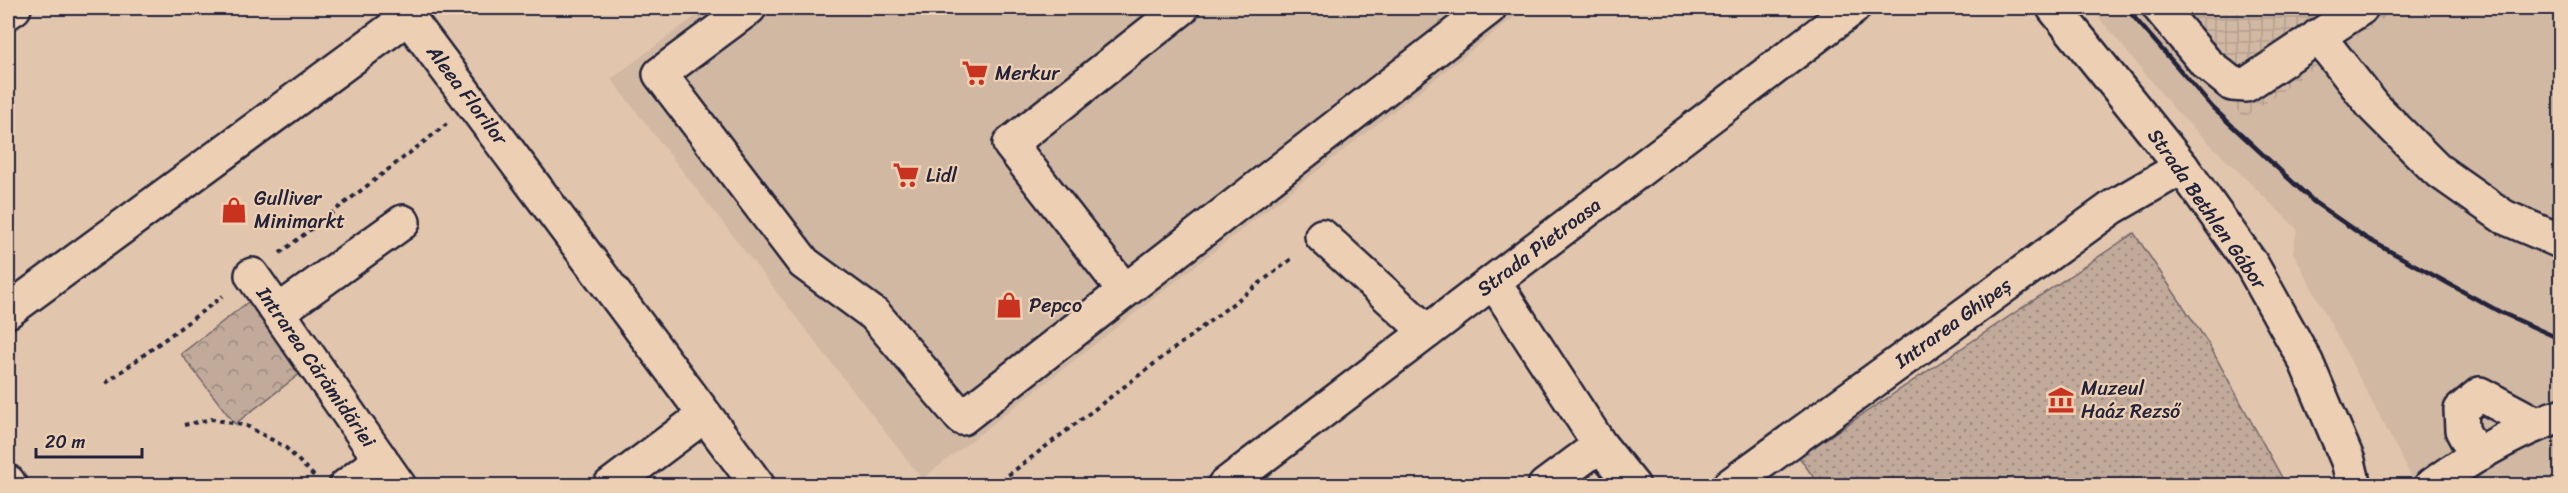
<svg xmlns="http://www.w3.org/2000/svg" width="2568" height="493" font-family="Sriracha,sans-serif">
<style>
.built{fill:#d1b8a3}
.industrial{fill:url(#industrial-grid)}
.park{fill:url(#park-crowns);stroke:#72666a;stroke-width:1.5}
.garden{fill:url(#garden-dots);stroke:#72666a;stroke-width:1.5}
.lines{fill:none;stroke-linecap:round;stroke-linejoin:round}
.minor-casing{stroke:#22223b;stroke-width:38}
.major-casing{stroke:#22223b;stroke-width:38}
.path{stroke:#22223b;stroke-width:4;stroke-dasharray:4.5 4.5;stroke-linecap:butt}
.minor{stroke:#edd0b4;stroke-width:33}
.major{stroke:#edd0b4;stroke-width:33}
.rail{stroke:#22223b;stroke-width:4.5}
.labels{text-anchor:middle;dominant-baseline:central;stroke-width:4.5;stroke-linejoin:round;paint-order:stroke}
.poi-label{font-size:20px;fill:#22223b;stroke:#edd0b4;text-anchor:start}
.street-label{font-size:20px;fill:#22223b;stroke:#edd0b4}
</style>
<defs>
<pattern id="industrial-grid" width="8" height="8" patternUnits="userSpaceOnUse" patternTransform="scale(1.5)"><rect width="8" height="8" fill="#d1b8a3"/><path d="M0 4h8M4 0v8" fill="none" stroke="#b39e8d"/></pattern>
<pattern id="park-crowns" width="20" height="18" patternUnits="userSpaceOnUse" patternTransform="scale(1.5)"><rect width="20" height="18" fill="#c1aa9a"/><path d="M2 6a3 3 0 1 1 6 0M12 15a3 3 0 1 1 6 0" fill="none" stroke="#9c8a7f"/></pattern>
<pattern id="garden-dots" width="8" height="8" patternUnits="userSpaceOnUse" patternTransform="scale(1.5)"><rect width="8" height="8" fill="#c1aa9a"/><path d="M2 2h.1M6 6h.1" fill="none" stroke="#9c8a7f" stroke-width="1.8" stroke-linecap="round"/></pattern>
</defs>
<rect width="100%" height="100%" fill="#e1c6ad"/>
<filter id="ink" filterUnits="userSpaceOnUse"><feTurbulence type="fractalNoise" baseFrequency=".0167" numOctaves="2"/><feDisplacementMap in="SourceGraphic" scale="12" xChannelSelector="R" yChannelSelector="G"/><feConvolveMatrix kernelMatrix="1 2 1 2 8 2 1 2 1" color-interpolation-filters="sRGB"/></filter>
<g filter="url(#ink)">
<path class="built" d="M706 8H1526L922 479 611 79Z
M2091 8H2143L2168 40 2244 118 2398 8H2560V485H2416L2293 252 2297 229 2176 111Z"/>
<path class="industrial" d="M2143 8H2398L2244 118 2168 40Z"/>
<path class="park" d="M252 299 306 369 235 424 181 354Z"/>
<path class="garden" d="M2134 233 2208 343 2286 485H1819L1799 457Z"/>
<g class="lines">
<g class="minor-casing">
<path id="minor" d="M749 8 660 74 804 263 875 315 962 418 1125 291
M1182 8 1010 144 1125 291 1489 8
M2160 8 2206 63 2232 84 2246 85 2361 8
M8 12 14 8
M2318 36 2374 107 2436 169 2504 217 2560 241
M1322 236 1427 332
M252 275 399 486
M1494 282 1600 445 1633 486
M8 311 408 17 758 486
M278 312 403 222
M2476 456 2462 430 2461 410 2480 394 2536 424
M8 482 10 486
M346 486 381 459
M610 486 705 415
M1224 486 1853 8
M1545 486 1600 445
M1729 486 2113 207 2182 167
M2431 486C2471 457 2514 431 2560 416"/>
</g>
<g class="major-casing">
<path id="major" d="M2054 8 2182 167 2252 265 2306 362 2348 461 2354 486"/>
</g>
<path class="path" d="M280 253 447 124
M106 383 223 296
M184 425 212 419 247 426 285 447 315 477
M994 486 1294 257"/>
<use href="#minor" class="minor"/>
<use href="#major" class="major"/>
<path class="rail" d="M2126 8 2213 108 2314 202 2366 238 2500 312 2560 339"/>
</g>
</g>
<defs>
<g id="supermarket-bare" transform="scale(2.07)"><path d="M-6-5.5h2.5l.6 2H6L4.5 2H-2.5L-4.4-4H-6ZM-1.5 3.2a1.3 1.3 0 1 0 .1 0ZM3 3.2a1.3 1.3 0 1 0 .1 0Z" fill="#c8321e" stroke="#edd0b4" stroke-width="2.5" paint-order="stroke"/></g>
<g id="shop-bare" transform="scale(2.07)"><path d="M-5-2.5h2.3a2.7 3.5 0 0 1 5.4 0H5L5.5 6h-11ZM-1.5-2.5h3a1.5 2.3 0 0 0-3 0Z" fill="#c8321e" stroke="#edd0b4" stroke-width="2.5" paint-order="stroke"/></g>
<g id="museum-bare" transform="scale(2.07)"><path d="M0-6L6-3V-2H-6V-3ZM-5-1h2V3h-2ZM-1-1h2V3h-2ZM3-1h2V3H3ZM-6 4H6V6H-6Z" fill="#c8321e" stroke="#edd0b4" stroke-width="2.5" paint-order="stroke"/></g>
</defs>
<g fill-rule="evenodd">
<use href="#supermarket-bare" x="975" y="73"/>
<use href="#supermarket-bare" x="906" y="175"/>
<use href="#shop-bare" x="234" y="210"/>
<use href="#shop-bare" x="1009" y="305"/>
<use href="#museum-bare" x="2061" y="400"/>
</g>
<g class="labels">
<g class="poi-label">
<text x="995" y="73">Merkur</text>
<text x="926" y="175">Lidl</text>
<text x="254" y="198">Gulliver<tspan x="254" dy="23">Minimarkt</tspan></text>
<text x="1029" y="305">Pepco</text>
<text x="2081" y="388">Muzeul<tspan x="2081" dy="23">Haáz Rezső</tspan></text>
</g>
<g class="street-label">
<text transform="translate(467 95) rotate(53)">Aleea Florilor</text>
<text transform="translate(2207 209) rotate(55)">Strada Bethlen Gábor</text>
<text transform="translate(1539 247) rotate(-37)">Strada Pietroasa</text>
<text transform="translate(1953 323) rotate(-36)">Intrarea Ghipeș</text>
<text transform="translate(316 367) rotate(55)">Intrarea Cărămidăriei</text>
</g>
</g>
<rect width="2568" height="493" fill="none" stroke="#edd0b4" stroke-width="30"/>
<rect x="15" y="15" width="2538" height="463" fill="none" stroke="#22223b" stroke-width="2" filter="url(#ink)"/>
<path d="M36 448v9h106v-9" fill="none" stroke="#22223b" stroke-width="3"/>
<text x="45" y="448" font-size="18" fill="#22223b" stroke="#edd0b4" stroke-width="4.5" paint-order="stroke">20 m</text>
</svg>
